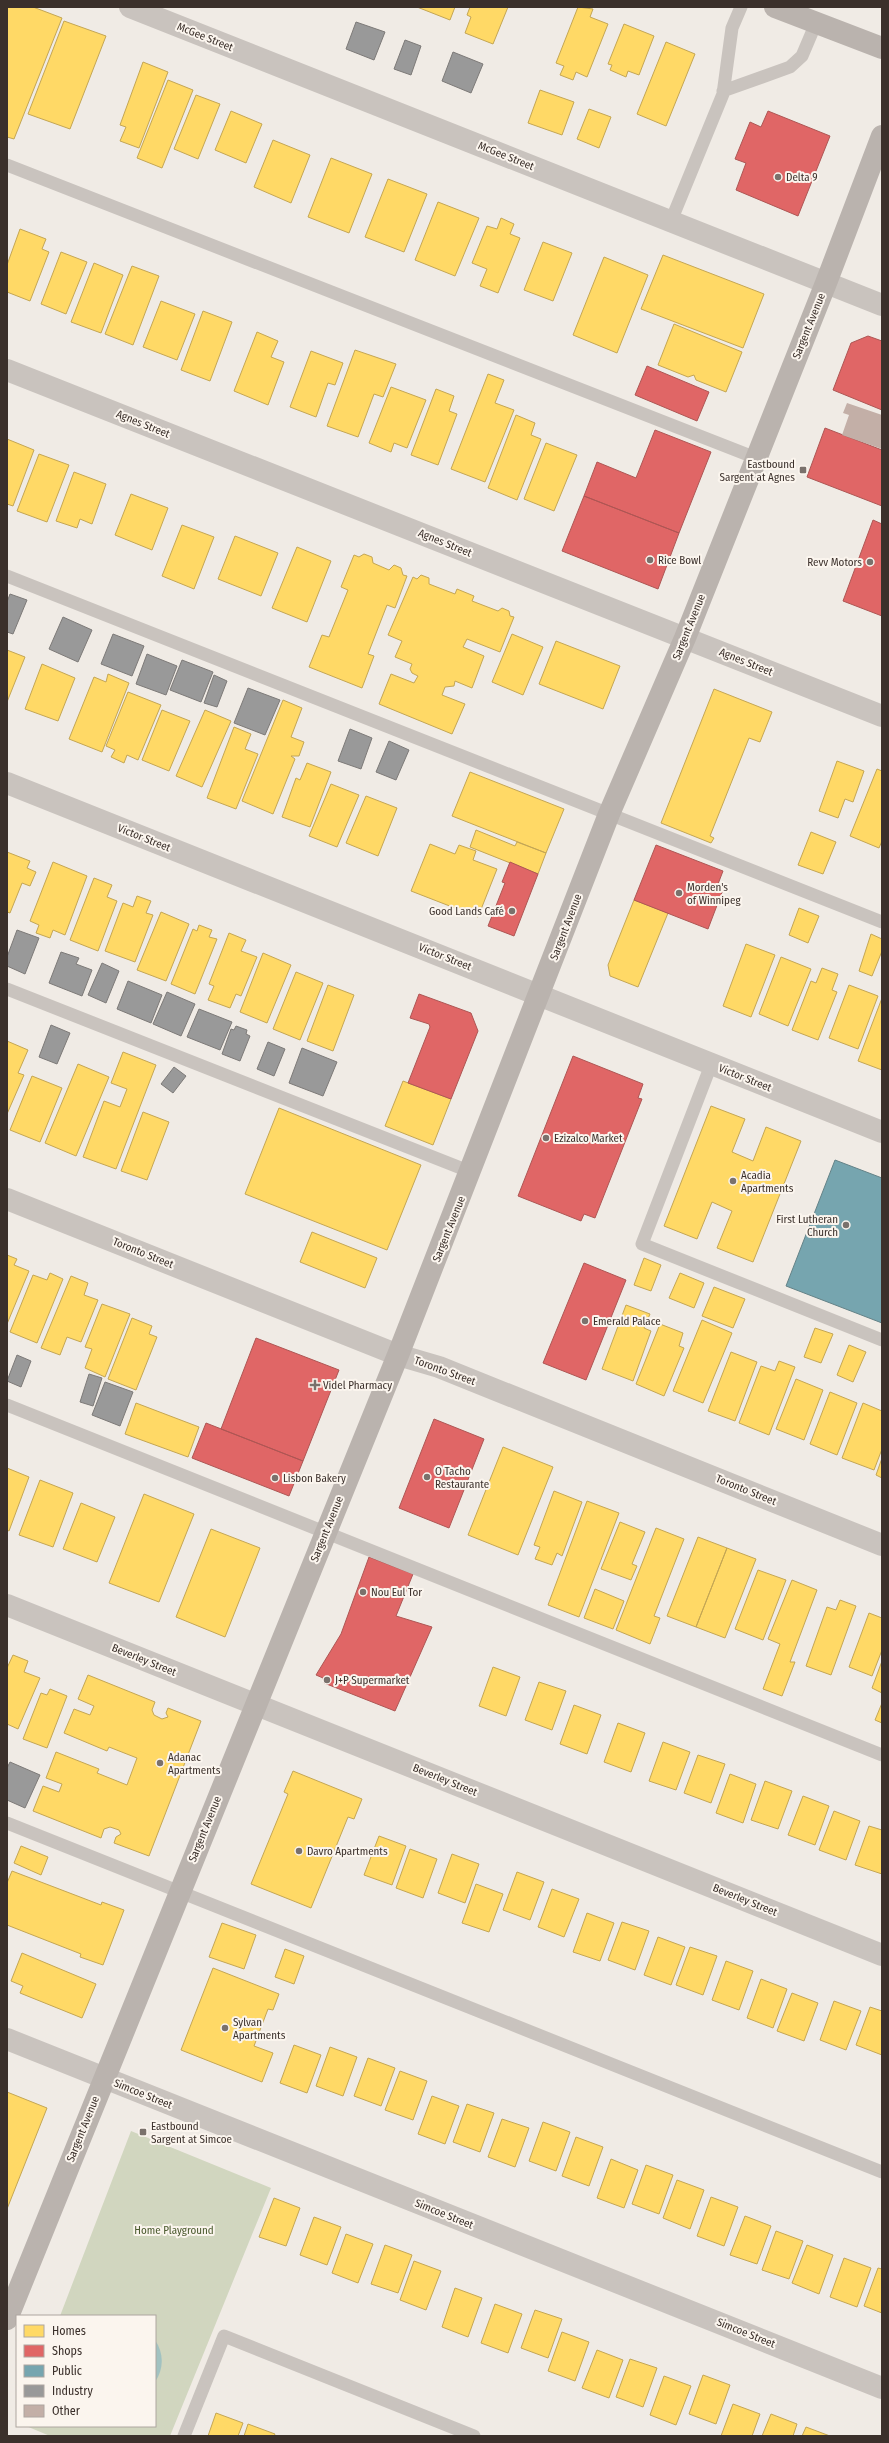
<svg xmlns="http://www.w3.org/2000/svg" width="889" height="2443" font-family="'Fira Sans Condensed',sans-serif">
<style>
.green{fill:#d1d6bf}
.water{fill:#a1c2c1}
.homes{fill:#ffd966;stroke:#c4a654}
.shops{fill:#e06666;stroke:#ae5654}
.public{fill:#76a5af;stroke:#648287}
.industry{fill:#999;stroke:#7d7a78}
.building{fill:#c3afa7}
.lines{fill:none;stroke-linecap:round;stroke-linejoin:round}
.lane{stroke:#c9c3be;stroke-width:13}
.street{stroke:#c9c3be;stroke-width:22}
.secondary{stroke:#bab3ae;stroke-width:22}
.poi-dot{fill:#7a716c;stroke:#fbf5ee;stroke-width:1.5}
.labels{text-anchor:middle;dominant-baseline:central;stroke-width:4;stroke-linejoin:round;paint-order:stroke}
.street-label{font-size:11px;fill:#3b302b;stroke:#fbf5ee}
.poi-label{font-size:11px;fill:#3b302b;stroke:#fbf5ee;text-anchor:start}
.park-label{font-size:11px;fill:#4a5a2e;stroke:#fbf5ee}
</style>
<rect width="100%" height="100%" fill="#f0ebe5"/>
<path class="green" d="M131 2131 271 2188 170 2436H50L26 2426H155V2316H60Z"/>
<path class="water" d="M155 2340C164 2353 164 2369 155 2382Z"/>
<path class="homes" d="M7 7H33L62 18 14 139 7 137Z
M417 7H455L450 20Z
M470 7H508L493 44 465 33 471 17 467 15Z
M578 7 593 9 590 17 608 24 587 77 576 72 573 80 560 75 564 66 556 63Z
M64 21 106 36 70 129 28 114Z
M624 24 654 36 639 75 628 71 626 77 610 70 612 65 608 64Z
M666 42 695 54 666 126 637 114Z
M143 62 168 72 139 148 120 141 126 127 120 125Z
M168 80 193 90 162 168 137 158Z
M540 90 574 102 562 135 528 123Z
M196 95 220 104 198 159 174 149Z
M589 109 611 117 599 148 577 139Z
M231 111 262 124 246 163 215 150Z
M273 140 310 155 291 203 254 187Z
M331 158 372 174 349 233 308 217Z
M388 179 427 194 404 252 365 237Z
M438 202 479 218 455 276 415 260Z
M501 218 514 224 510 234 520 238 498 293 480 286 487 269 472 263 487 226 497 229Z
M20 229 46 239 42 249 49 252 30 301 7 292V265Z
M543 242 572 253 553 301 524 290Z
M61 252 87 262 66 314 41 304Z
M663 255 764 294 743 348 641 309Z
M604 257 648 275 617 353 573 335Z
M94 263 123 275 101 333 71 322Z
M132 266 159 276 133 345 105 334Z
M161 301 195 314 177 360 143 347Z
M203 311 232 322 210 381 181 370Z
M674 324 742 352 726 392 696 380 694 375 688 377 658 365Z
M257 332 278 341 271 357 284 362 268 405 234 391Z
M355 350 396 364 383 397 374 394 358 437 327 426Z
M311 351 343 363 335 385 328 383 316 417 290 407Z
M488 374 504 380 495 403 514 410 485 482 451 469Z
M391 387 426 400 407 448 394 443 391 452 369 443Z
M436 389 454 396 449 411 457 414 438 465 411 455Z
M516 415 535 423 531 435 541 439 517 500 488 488Z
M7 439 34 450 13 506 7 504Z
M546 443 577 455 554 511 524 499Z
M39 454 69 465 47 522 17 511Z
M74 472 106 484 92 524 80 519 77 528 56 521Z
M131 494 168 508 152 550 115 535Z
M182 525 214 537 194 589 162 576Z
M235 536 278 553 261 596 218 579Z
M297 547 331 561 307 622 272 608Z
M364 554 372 557 373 563 389 570 394 565 401 568 403 575 407 576 395 608 387 605 368 654 374 656 362 688 309 667 322 635 329 637 348 590 341 587 354 555 359 557Z
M421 575 429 578V584L455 594 457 589 474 596 472 601 498 611 502 608 509 611 510 616 514 617 500 652 467 639 463 647 484 656 472 688 455 681 454 686 445 687 442 695 465 704 452 734 379 704 391 674 414 683 418 676 412 673 410 669 412 664 395 657 402 641 388 635 413 577 417 579Z
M512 634 543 647 523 695 492 682Z
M556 641 620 666 603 709 539 684Z
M7 650 25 657 7 702Z
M42 664 75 678 58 721 25 709Z
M108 674 129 683 102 752 69 739 94 677 106 682Z
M714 689 772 712 760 742 749 738 710 836 714 838 711 843 661 823Z
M128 692 161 705 138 760 127 755 124 763 111 757 115 750 106 746Z
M283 700 302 708 291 737 304 742 299 756H291L295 759 273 814 242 801Z
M162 710 190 721 169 771 142 760Z
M205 710 231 721 202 787 176 776Z
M234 727 251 734 245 749 258 754 236 809 207 798Z
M837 761 864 771 853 802 845 799 838 818 819 811Z
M307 763 331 772 310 827 282 817 296 778 300 780Z
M877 769 882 771V841L879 848 850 836Z
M470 772 564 809 546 853 452 816Z
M331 784 359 795 337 847 309 836Z
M366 796 397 808 378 856 346 843Z
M476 830 515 846 517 842 546 853 538 874 470 847Z
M811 832 836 842 823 874 798 865Z
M430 844 455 854 459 845 476 851 473 860 497 869 478 917 411 891Z
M7 852 30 861 27 868 36 872 30 886 22 883 10 913 7 912Z
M53 862 87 876 65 935 53 930 50 938 36 933 39 925 30 921Z
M94 878 112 885 107 897 117 901 98 951 70 940Z
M137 896 151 901 146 913 153 915 135 962 105 951 123 903 133 907Z
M634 900 668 913 638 987 610 976 608 965Z
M799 908 819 916 808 943 789 935Z
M161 912 189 924 166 981 137 970Z
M199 925 212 930 209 937 217 939 195 994 171 984 193 929 197 931Z
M229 933 246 940 241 951 257 957 241 996 236 994 230 1008 208 1000 214 986 209 984Z
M871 934 882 939V951L872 976 859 971Z
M746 944 775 955 751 1017 723 1006Z
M263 953 291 965 267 1023 240 1012Z
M781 957 811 969 788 1026 759 1014Z
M822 968 838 974 832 990 837 992 818 1040 792 1030 811 981 816 983Z
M296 972 323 983 300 1040 273 1029Z
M328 985 354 995 333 1051 307 1041Z
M849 985 878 996 858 1049 829 1038Z
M882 998V1070L858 1061Z
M7 1041 28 1050 18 1073 24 1075 7 1114Z
M123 1052 156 1065 116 1169 83 1157 104 1101 120 1107 127 1089 111 1083Z
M78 1064 109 1077 76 1156 45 1143Z
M32 1076 62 1088 40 1142 10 1130Z
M403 1081 451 1099 433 1145 385 1126Z
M711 1106 745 1119 732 1152 753 1161 766 1127 801 1141 753 1262 717 1248 732 1211 712 1202 697 1239 664 1226Z
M279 1108 421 1165 387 1250 245 1194Z
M143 1112 169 1122 147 1180 121 1171Z
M312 1232 377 1258 365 1288 300 1262Z
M7 1255 17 1259 14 1265 29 1271 7 1324Z
M644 1258 661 1265 651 1291 634 1285Z
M50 1273 63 1279 37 1343 10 1332 33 1275 47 1280Z
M680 1273 704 1283 694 1308 669 1298Z
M71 1276 88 1283 84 1295 98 1300 81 1342 67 1337 60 1355 41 1348Z
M714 1287 745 1299 733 1328 702 1316Z
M102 1304 130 1314 105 1377 85 1368 92 1349 85 1347Z
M626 1305 650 1314 644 1328 651 1331 633 1381 602 1369Z
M132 1318 152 1326 149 1334 157 1337 136 1390 108 1379Z
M702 1320 732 1333 703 1403 673 1391Z
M660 1324 683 1333 679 1346 684 1348 664 1396 636 1384Z
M815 1328 833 1334 821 1363 804 1357Z
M849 1345 866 1352 853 1382 837 1375Z
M731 1352 757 1362 735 1421 708 1411Z
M779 1361 795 1367 769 1435 739 1423 761 1366 775 1371Z
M796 1379 823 1390 804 1440 776 1429Z
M830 1392 857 1403 837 1455 810 1444Z
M136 1403 199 1427 188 1457 125 1434Z
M863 1403 882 1411V1449L874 1470 842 1458Z
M503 1447 553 1467 518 1555 468 1535Z
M882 1458V1478L876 1475Z
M7 1468 29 1477 9 1531 7 1530Z
M40 1480 73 1493 53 1547 19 1535Z
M554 1491 582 1502 562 1556 557 1553 552 1565 535 1559 540 1547 534 1545Z
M144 1494 194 1514 159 1602 109 1583Z
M587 1501 619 1513 579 1617 548 1605Z
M81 1503 115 1517 97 1562 63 1549Z
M620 1522 645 1532 632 1564 637 1566 631 1580 601 1569Z
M656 1528 684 1539 654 1616 660 1618 650 1644 616 1630Z
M211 1529 260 1548 225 1637 176 1617Z
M698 1537 727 1548 696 1627 667 1616Z
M727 1548 756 1559 725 1638 696 1627Z
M758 1570 786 1580 763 1640 735 1629Z
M792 1580 817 1590 790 1662H795L782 1696 763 1689 780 1644 768 1639Z
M595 1589 624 1601 613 1629 584 1618Z
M840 1600 856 1606 831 1675 806 1666 827 1607 836 1610Z
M869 1613 882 1618V1650L872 1676 849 1667Z
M13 1655 28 1661 24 1672 40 1678 18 1729 7 1724V1668Z
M882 1661V1693L872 1688Z
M493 1667 520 1677 506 1716 479 1706Z
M88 1675 155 1702 152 1710 154 1715 162 1719 168 1717 166 1713 168 1708 201 1721 149 1856 114 1843 116 1837 121 1834 119 1830 110 1827 104 1829 101 1838 33 1811 43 1786 59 1792 62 1784 46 1778 56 1752 99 1769 97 1773 127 1785 137 1758 109 1747 107 1751 64 1733 74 1709 90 1715 94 1706 78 1699Z
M539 1682 566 1691 552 1730 525 1720Z
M50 1689 67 1696 47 1748 23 1739 41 1693 47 1695Z
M882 1703V1723L875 1720Z
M574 1705 601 1715 587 1754 560 1744Z
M618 1723 645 1733 631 1772 604 1762Z
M663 1742 690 1752 676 1790 649 1781Z
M698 1755 725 1764 711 1803 684 1793Z
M293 1771 362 1799 354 1819 348 1817 311 1908 251 1884 288 1794 284 1792Z
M730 1774 756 1784 743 1823 716 1813Z
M765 1781 792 1791 778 1829 751 1820Z
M803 1796 829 1806 815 1845 788 1835Z
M834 1811 860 1821 846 1860 819 1850Z
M869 1826 882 1830V1874L855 1865Z
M379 1836 406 1846 392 1885 364 1875Z
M21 1846 48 1857 41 1875 14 1863Z
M410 1849 437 1859 423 1898 396 1888Z
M452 1854 479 1864 465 1903 438 1893Z
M12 1871 101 1905 102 1902 124 1910 103 1965 80 1957 81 1954 7 1925V1883Z
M517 1872 544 1882 530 1920 503 1910Z
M476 1884 503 1894 489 1932 462 1923Z
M552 1889 579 1899 564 1937 538 1927Z
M587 1913 614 1923 600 1961 573 1952Z
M622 1922 649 1931 635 1970 608 1960Z
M222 1923 256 1935 244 1969 209 1957Z
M658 1937 685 1947 671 1985 644 1975Z
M690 1947 717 1956 703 1995 676 1985Z
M285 1949 304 1956 294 1984 275 1977Z
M22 1953 96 1984 82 2018 20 1993 23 1986 11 1981Z
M726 1961 753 1971 739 2010 712 2000Z
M213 1968 279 1994 273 2010 268 2009 254 2046 273 2053 262 2082 181 2050Z
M761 1979 787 1989 773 2028 747 2018Z
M792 1993 818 2003 804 2041 777 2031Z
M834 2001 861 2011 846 2050 820 2040Z
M870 2007 882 2011V2055L856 2045Z
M294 2045 321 2055 307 2093 280 2083Z
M330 2047 357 2057 343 2096 316 2086Z
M368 2058 395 2068 381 2106 354 2096Z
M400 2071 427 2081 413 2120 385 2110Z
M7 2092 47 2108 7 2209Z
M432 2096 459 2106 445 2144 418 2134Z
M467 2104 494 2113 480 2152 453 2142Z
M502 2119 529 2128 515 2167 488 2157Z
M543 2122 570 2132 556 2171 529 2161Z
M576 2137 603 2147 589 2186 562 2176Z
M611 2159 638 2170 624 2208 597 2198Z
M646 2165 673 2175 659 2214 632 2204Z
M677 2180 704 2190 690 2229 663 2218Z
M711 2197 738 2207 724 2246 697 2236Z
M274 2198 300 2208 286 2246 259 2237Z
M745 2216 771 2226 757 2264 730 2255Z
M314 2217 341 2227 327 2265 300 2255Z
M776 2231 803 2241 789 2279 762 2270Z
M346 2234 373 2244 358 2283 332 2273Z
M385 2245 412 2255 398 2293 371 2284Z
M807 2245 833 2255 819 2294 792 2283Z
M844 2258 871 2268 857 2307 830 2297Z
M414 2261 441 2271 426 2310 400 2300Z
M878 2268 882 2269V2313L864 2306Z
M455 2288 482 2298 468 2337 442 2327Z
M495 2304 522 2314 508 2353 481 2343Z
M535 2310 562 2319 548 2358 521 2348Z
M562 2332 589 2342 575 2381 548 2371Z
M597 2350 623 2360 609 2398 582 2388Z
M630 2359 657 2368 643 2407 616 2397Z
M703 2375 730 2385 716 2424 689 2414Z
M664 2376 691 2386 676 2425 650 2415Z
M733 2404 760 2414 752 2436H721Z
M216 2413 243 2423 238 2436H208Z
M771 2414 797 2424 793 2436H762Z
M248 2424 275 2434 274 2436H244Z
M806 2427 830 2436H802Z"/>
<path class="shops" d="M768 111 830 136 798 216 736 190 746 163 735 159 750 122 761 127Z
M868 336 882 341V410L833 390 851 343Z
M647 366 709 392 697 421 635 395Z
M825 428 882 450V506L807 477Z
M655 430 711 452 679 533 584 496 597 462 636 478Z
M584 496 679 533 658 589 562 551Z
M873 520 882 524V616L843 601Z
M656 845 723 871 718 884 724 887 708 929 634 900Z
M510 862 538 874 514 936 488 926 505 883 502 882Z
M419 994 471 1013 478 1031 451 1099 408 1083 430 1027 429 1024 410 1018Z
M573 1056 643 1084 638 1098 642 1099 595 1218 584 1214 581 1221 518 1196Z
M584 1263 626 1280 586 1380 543 1363Z
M256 1338 339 1370 303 1461 221 1429Z
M434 1419 484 1439 449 1528 399 1508Z
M206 1423 303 1461 289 1496 192 1458Z
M369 1557 413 1574 396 1616 432 1627 395 1711 324 1683 323 1678 316 1675 341 1634Z"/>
<path class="public" d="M835 1160 882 1178V1323L786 1286Z"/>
<path class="industry" d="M356 22 385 32 374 60 346 49Z
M405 40 421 46 411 75 394 69Z
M453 52 483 64 471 93 442 81Z
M10 594 27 600 13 634 7 632V602Z
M63 617 92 630 78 662 49 649Z
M113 634 144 646 132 676 101 664Z
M147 654 177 666 166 695 136 684Z
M182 660 213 672 201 702 170 690Z
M214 675 227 681 217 707 204 703Z
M248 688 280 700 265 735 234 723Z
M350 729 372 738 361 769 338 761Z
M389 741 409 750 396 780 376 772Z
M17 930 39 938 25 974 7 966V957Z
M61 952 79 958 76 964 92 970 82 996 49 983Z
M102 963 119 971 106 1003 88 995Z
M128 981 162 995 151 1023 117 1009Z
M167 992 195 1004 181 1036 153 1024Z
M199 1009 232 1022 220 1050 187 1037Z
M51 1025 70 1033 57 1064 39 1057Z
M236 1026 247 1030 246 1034 250 1036 240 1061 222 1054 231 1029 234 1030Z
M268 1042 285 1049 274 1076 257 1069Z
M302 1048 337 1062 323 1096 289 1083Z
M174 1067 186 1076 173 1093 161 1084Z
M17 1355 31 1361 21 1387 7 1381Z
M89 1374 102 1378 93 1406 80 1402Z
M105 1382 133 1392 120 1426 92 1415Z
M10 1762 40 1775 25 1808 7 1800V1768Z"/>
<path class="building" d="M847 403 882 415V449L842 435 849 415 843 413Z"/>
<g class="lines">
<path class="lane" d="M723 91 790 67 802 56 816 23
M7 165 756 458
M671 221 723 94 732 28 741 7
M7 576 882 922
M7 989 471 1172
M711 1065 642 1244 882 1340
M7 1405 882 1755
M7 1823 882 2172
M184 2436 224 2336 474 2436"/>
<path class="street" d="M130 7 882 305
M7 370 882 716
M7 783 882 1132
M7 1199 398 1355 439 1367 882 1545
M7 1605 882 1955
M7 2039 882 2388"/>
<path class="secondary" d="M775 7 882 48
M7 2319 398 1355 609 814 685 638 826 283 882 136"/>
</g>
<g class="poi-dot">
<circle cx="778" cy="177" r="4"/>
<rect x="799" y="466" width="8" height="8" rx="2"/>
<circle cx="650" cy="560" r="4"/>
<circle cx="870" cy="562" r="4"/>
<circle cx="679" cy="893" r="4"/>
<circle cx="512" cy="911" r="4"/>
<circle cx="546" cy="1138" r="4"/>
<circle cx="733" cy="1181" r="4"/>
<circle cx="846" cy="1225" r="4"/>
<circle cx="585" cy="1321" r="4"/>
<path d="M313 1379h4v4h4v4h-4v4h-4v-4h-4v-4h4z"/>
<circle cx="427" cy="1477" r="4"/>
<circle cx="275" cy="1478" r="4"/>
<circle cx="363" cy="1592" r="4"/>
<circle cx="327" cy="1680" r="4"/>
<circle cx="160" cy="1763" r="4"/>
<circle cx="299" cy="1851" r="4"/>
<circle cx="225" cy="2028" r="4"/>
<rect x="139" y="2128" width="8" height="8" rx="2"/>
</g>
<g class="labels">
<g class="street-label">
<text transform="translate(205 37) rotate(22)">McGee Street</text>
<text transform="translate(506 156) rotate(22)">McGee Street</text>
<text transform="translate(809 326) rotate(-68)">Sargent Avenue</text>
<text transform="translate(143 424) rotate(22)">Agnes Street</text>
<text transform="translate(445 543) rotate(22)">Agnes Street</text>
<text transform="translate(689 627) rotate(-68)">Sargent Avenue</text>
<text transform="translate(746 662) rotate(22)">Agnes Street</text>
<text transform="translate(144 838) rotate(22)">Victor Street</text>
<text transform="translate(566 927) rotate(-69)">Sargent Avenue</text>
<text transform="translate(445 957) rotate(22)">Victor Street</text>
<text transform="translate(745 1078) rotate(22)">Victor Street</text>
<text transform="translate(449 1229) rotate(-68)">Sargent Avenue</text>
<text transform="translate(143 1253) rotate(22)">Toronto Street</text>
<text transform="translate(445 1371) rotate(20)">Toronto Street</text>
<text transform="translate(746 1490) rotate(22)">Toronto Street</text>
<text transform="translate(327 1529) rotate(-68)">Sargent Avenue</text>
<text transform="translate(144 1660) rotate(22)">Beverley Street</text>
<text transform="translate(445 1780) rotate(22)">Beverley Street</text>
<text transform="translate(205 1829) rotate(-68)">Sargent Avenue</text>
<text transform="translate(745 1900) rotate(22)">Beverley Street</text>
<text transform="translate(143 2094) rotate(22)">Simcoe Street</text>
<text transform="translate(83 2129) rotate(-68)">Sargent Avenue</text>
<text transform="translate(444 2214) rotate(22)">Simcoe Street</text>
<text transform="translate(746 2333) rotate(22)">Simcoe Street</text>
</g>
<g class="poi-label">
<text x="786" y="177">Delta 9</text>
<text x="795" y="464" text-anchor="end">Eastbound<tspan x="795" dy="13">Sargent at Agnes</tspan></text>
<text x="658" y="560">Rice Bowl</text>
<text x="862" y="562" text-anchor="end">Revv Motors</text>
<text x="687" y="887">Morden's<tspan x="687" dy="13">of Winnipeg</tspan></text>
<text x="504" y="911" text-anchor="end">Good Lands Café</text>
<text x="554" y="1138">Ezizalco Market</text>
<text x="741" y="1175">Acadia<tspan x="741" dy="13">Apartments</tspan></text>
<text x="838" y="1219" text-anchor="end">First Lutheran<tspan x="838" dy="13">Church</tspan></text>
<text x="593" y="1321">Emerald Palace</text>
<text x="323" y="1385">Videl Pharmacy</text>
<text x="435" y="1471">O Tacho<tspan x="435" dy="13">Restaurante</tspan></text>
<text x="283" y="1478">Lisbon Bakery</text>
<text x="371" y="1592">Nou Eul Tor</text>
<text x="335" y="1680">J+P Supermarket</text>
<text x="168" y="1757">Adanac<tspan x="168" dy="13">Apartments</tspan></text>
<text x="307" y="1851">Davro Apartments</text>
<text x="233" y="2022">Sylvan<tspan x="233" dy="13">Apartments</tspan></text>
<text x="151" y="2126">Eastbound<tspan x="151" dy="13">Sargent at Simcoe</tspan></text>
</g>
<g class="park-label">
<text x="174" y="2230">Home Playground</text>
</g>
</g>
<rect width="889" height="2443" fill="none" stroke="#3b302b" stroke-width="16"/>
<rect x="16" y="2315" width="140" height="112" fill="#fbf5ee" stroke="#aea6a0"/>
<rect x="24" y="2325" width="20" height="12" fill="#ffd966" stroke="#aea6a0"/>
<text x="52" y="2335" font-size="12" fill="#3b302b">Homes</text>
<rect x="24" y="2345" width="20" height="12" fill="#e06666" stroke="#aea6a0"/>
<text x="52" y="2355" font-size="12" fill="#3b302b">Shops</text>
<rect x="24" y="2365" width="20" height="12" fill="#76a5af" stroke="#aea6a0"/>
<text x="52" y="2375" font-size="12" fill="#3b302b">Public</text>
<rect x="24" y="2385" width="20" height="12" fill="#999999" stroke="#aea6a0"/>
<text x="52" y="2395" font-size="12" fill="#3b302b">Industry</text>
<rect x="24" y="2405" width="20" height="12" fill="#c3afa7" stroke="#aea6a0"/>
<text x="52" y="2415" font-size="12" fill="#3b302b">Other</text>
</svg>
